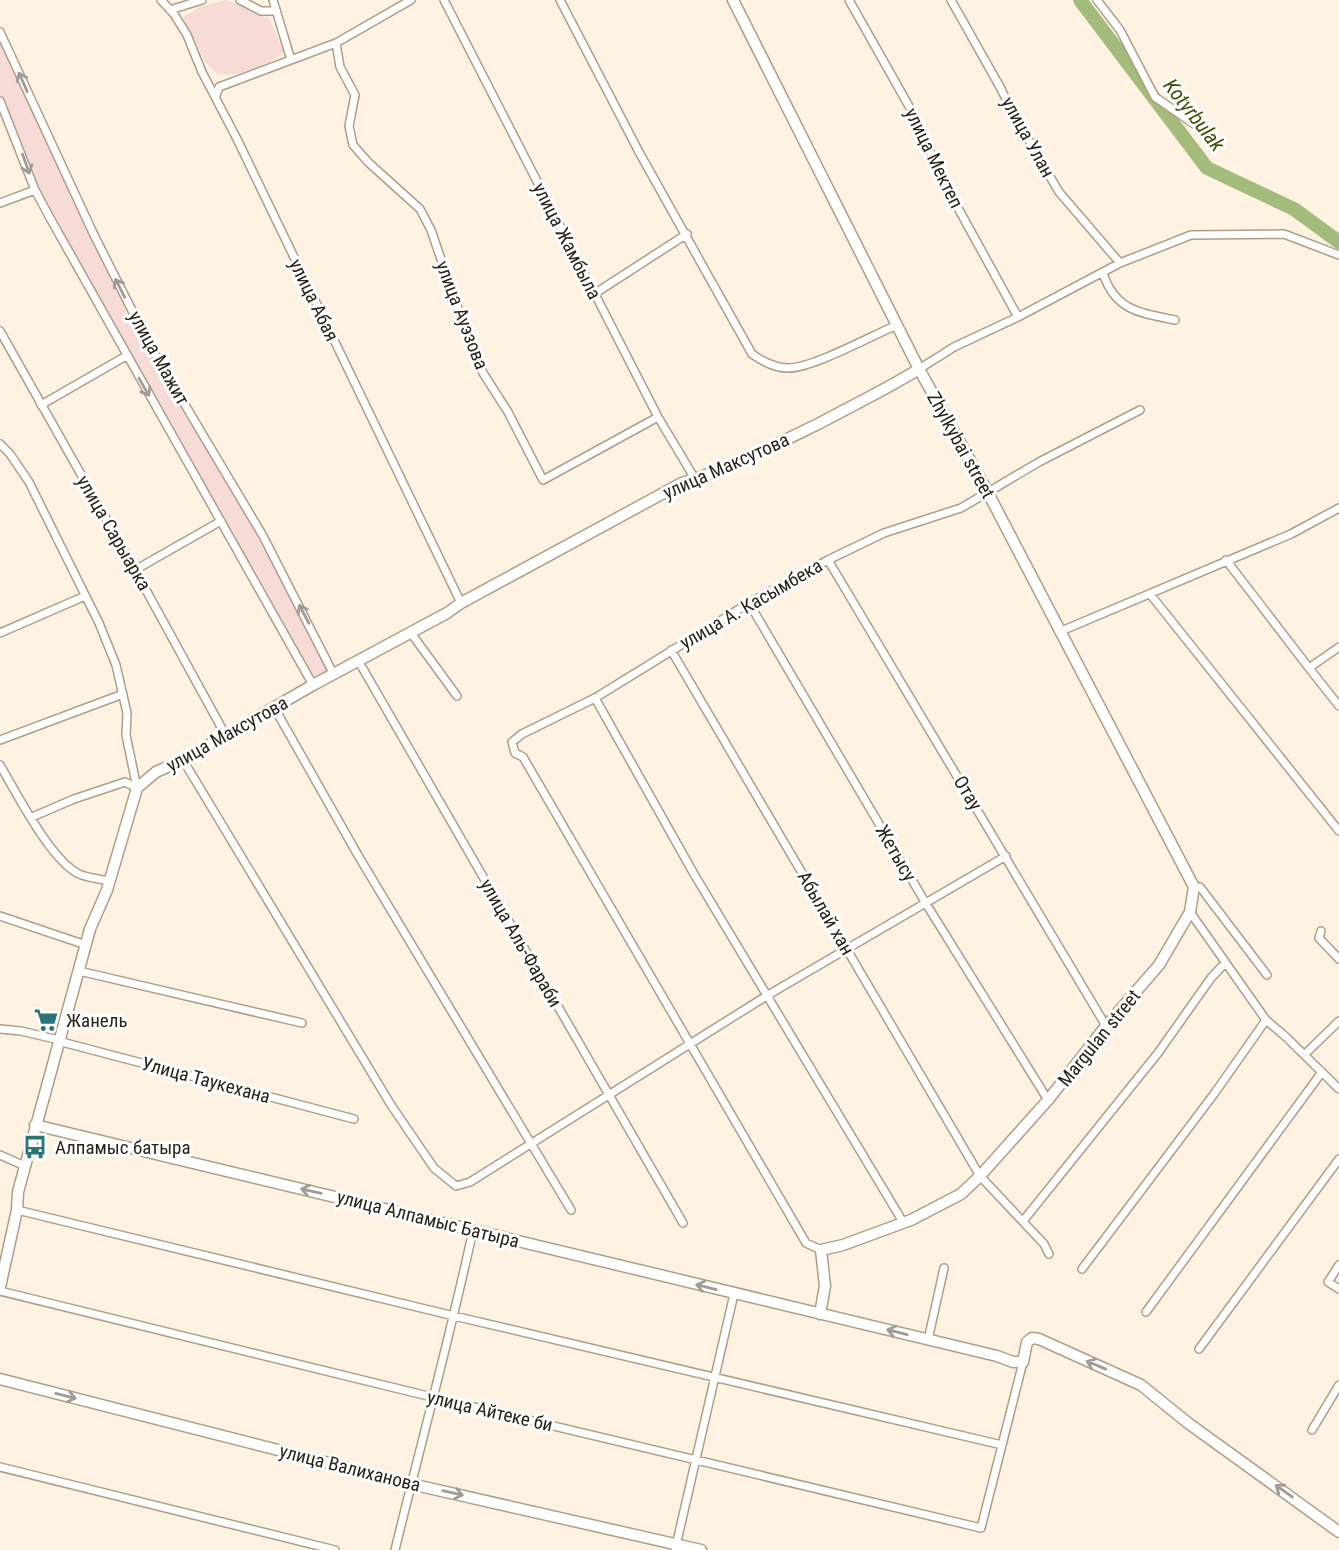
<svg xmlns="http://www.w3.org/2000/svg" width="1339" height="1550" font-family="'Roboto Condensed',sans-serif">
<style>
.green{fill:#f7dbd6}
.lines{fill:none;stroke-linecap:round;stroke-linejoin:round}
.river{stroke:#a3bb7b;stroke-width:14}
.street-casing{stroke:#af9e86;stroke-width:10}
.secondary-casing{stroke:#af9e86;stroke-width:13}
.street{stroke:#fff;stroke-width:7}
.secondary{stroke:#fff;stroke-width:10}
.oneway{stroke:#9f9c97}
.labels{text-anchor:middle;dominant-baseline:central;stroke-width:6;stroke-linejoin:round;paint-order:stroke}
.street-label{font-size:19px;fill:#292218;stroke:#fff}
.poi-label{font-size:19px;fill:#292218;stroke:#fff;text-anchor:start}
.water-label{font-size:21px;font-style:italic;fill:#3a4f05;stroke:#fff}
</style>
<rect width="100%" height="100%" fill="#fef3e3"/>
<path class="green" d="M226 0C242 3 252 15 269 18L284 52C264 68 243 76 217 74L205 62 183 17 199 7Z
M0 36 150 345 262 537 311 627 330 680 315 688 38 190 0 99Z"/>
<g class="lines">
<path class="river" d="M1080 0 1207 168 1294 209 1339 242"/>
<g class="street-casing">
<path id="street" d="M161 0 174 14 187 35 202 72 237 139 461 603
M240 0 261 11H276
M273 0 291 60
M444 0 658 417 695 479
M560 0 639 152 752 354C762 361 775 368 788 368 813 368 871 336 897 325
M849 0 910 108 947 188 1018 317
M951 0 1000 87 1013 113 1059 192 1120 263
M1097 0 1120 30 1155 97 1197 126 1206 136
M170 10 202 0
M0 32 94 235 150 346 263 536 334 675
M336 43 340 67 355 95 349 126 353 145 369 163 420 209 431 230 463 323 483 373 508 412 543 480 658 417
M216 96 219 87 336 43 411 0
M0 101 35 190 50 218 313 685
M0 203 35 190
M1103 273C1115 311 1141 313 1175 320
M594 294 687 234
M0 331 135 570 226 736
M919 369 954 347 1018 317 1120 263 1191 235 1284 234 1339 255
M41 405 126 356
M0 444 10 454 29 482 99 623 116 665 127 713 126 735 137 788
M828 560 1106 1026
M1226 560 1309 668
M135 570 221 521
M1150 594 1339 831
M749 603 925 902 1048 1100
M1059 632 1291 534 1339 508
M0 633 85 596
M411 633 457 696
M1339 647 1309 668 1339 706
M671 650 980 1176 1044 1244 1049 1254
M359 662 683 1223
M595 698 694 874 903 1222
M275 709 359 857 571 1210
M0 740 123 694
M183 760 391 1105 434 1168 456 1186 470 1182 768 995 1006 856
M0 765C17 794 49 857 77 873 86 878 100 879 110 881
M32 817 74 799 125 782 137 788
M1194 887H1200L1267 975
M1190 912 1266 1020 1286 1037 1339 1089
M0 916 86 945
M1321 931 1319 938 1339 959
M79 971 302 1023
M0 1029 21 1031 59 1040
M58 1041 354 1119
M1305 1054 1339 1021
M0 1155 25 1166
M17 1210 454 1316 1002 1445
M1023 1221 1158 1053 1211 978 1225 963
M821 1250 806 1243 523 757 515 753 512 742 522 734 595 698 749 603 828 560 884 533 961 508 1039 462 1140 410
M1339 1265 1328 1282 1339 1289
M1082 1269 1214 1094 1266 1020
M0 1291 432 1397 981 1528 1023 1362
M1146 1312 1322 1072
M928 1340 944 1268
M1199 1349 1339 1159
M1312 1430 1339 1385
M0 1467 335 1550
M395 1550C421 1443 450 1337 473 1230
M675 1550 734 1294"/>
</g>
<g class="secondary-casing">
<path id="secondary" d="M733 0 919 369 987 491 1194 887 1190 912 1159 965 1106 1026 1048 1100 980 1176 961 1194 911 1220 843 1245 821 1250 825 1286 820 1314
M35 1125 997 1356 1013 1362H1023L1027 1342 1032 1338 1039 1339 1141 1385 1188 1423 1339 1532
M0 1287 17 1210 18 1192 90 929 107 890 137 788 156 772 183 760 313 685 447 613 461 603 682 483C730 468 775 445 820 423 853 405 887 389 919 369
M0 1379 411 1484 701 1550"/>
</g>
<use href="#street" class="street"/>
<use href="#secondary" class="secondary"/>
</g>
<defs><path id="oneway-shaft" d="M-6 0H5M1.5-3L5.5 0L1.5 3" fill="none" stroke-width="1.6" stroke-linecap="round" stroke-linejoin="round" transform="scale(1.75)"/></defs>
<g class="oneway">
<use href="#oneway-shaft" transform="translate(23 82) rotate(-114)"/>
<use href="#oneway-shaft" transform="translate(26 164) rotate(70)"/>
<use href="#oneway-shaft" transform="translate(120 288) rotate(-117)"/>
<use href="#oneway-shaft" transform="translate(144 387) rotate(60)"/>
<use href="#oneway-shaft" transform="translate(304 614) rotate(-118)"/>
<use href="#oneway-shaft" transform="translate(311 1191) rotate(-167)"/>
<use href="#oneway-shaft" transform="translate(706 1287) rotate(-166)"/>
<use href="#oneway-shaft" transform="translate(897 1332) rotate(-166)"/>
<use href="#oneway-shaft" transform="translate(1096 1365) rotate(-157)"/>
<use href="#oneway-shaft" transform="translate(66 1396) rotate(14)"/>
<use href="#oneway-shaft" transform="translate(1284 1491) rotate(-145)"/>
<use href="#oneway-shaft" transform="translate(453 1493) rotate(13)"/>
</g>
<defs>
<g id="supermarket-bare" transform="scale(1.89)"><path d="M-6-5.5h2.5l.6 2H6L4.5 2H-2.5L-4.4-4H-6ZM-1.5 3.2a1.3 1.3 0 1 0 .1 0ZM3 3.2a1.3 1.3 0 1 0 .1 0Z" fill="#2b7576" stroke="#fff" stroke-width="2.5" paint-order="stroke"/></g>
<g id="bus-bare" transform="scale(1.89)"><path d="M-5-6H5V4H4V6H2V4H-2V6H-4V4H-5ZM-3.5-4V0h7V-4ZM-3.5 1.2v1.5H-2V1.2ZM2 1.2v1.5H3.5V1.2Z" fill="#2b7576" stroke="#fff" stroke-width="2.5" paint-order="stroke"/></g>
</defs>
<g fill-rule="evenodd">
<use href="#supermarket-bare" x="46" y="1020"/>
<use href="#bus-bare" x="35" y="1147"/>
</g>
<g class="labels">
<g class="street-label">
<text transform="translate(1028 137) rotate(61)">улица Улан</text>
<text transform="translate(934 158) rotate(64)">улица Мектеп</text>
<text transform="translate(567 241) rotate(63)">улица Жамбыла</text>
<text transform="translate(314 300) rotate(64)">улица Абая</text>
<text transform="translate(462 315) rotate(69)">улица Ауэзова</text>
<text transform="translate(159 358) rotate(61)">улица Мажит</text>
<text transform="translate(961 445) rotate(61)">Zhylkybai street</text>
<text transform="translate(726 466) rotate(-24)">улица Максутова</text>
<text transform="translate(114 533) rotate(60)">улица Сарыарка</text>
<text transform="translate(751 604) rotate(-30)">улица А. Касымбека</text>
<text transform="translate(227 734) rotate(-29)">улица Максутова</text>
<text transform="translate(968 793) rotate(59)">Отау</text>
<text transform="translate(896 853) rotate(60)">Жетысу</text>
<text transform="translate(826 913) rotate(60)">Абылай хан</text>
<text transform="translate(521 943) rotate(60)">улица Аль-Фараби</text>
<text transform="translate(1099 1038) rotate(-51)">Margulan street</text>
<text transform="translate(206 1080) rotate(15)">Улица Таукехана</text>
<text transform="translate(428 1219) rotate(14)">улица Алпамыс Батыра</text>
<text transform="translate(490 1411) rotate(13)">улица Айтеке би</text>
<text transform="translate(350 1468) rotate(14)">улица Валиханова</text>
</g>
<g class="poi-label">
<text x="66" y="1020">Жанель</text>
<text x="55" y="1147">Алпамыс батыра</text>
</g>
<g class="water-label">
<text transform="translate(1194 115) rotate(52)">Kotyrbulak</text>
</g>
</g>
</svg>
